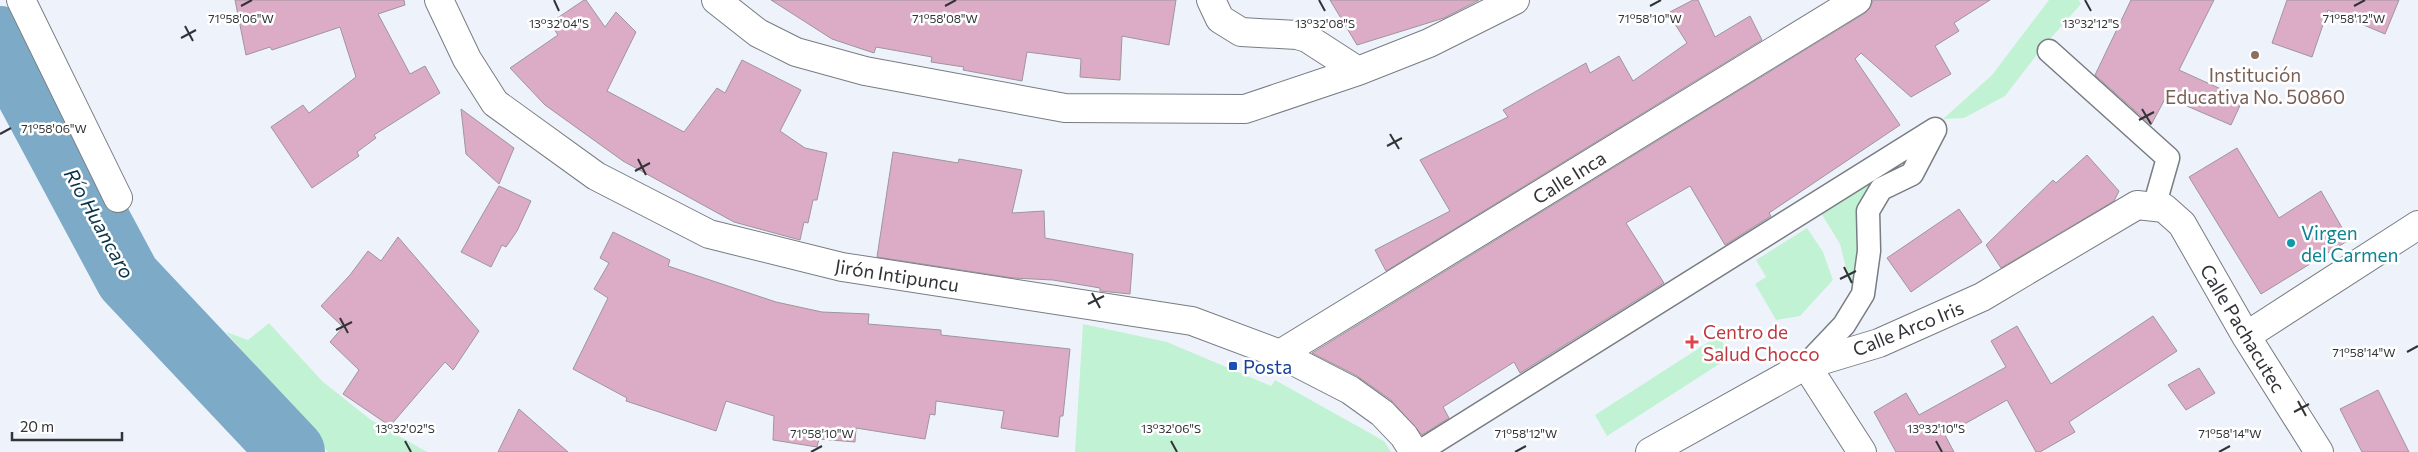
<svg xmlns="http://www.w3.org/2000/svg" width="2418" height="452" font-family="Commissioner,sans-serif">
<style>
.green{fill:#c2f2d4}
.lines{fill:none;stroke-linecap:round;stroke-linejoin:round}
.river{stroke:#7caac7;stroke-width:66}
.building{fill:#dcacc6;stroke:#9e969a}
.service-casing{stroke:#787c83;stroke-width:25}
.minor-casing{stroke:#787c83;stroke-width:30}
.service{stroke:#fff;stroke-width:22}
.minor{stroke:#fff;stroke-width:28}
.ticks{fill:none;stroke:#313336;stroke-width:2}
.education-dot{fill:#8d6e63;stroke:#fff;stroke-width:2}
.culture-dot{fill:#0f9aa8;stroke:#fff;stroke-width:2}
.health-dot{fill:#e0444e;stroke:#fff;stroke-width:2}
.transit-dot{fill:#1a4fb4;stroke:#fff;stroke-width:2}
.labels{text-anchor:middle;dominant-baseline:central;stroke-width:5;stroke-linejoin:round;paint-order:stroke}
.education-label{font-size:19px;fill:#785e54;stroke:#fff}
.street-label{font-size:19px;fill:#313336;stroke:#fff}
.culture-label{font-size:19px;fill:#0d838f;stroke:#fff;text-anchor:start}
.health-label{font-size:19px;fill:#be3a42;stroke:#fff;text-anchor:start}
.transit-label{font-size:19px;fill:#164399;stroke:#fff;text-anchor:start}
.water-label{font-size:20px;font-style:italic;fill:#0c3449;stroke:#fff}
.ticks-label{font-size:12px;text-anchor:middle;fill:#313336;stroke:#fff;stroke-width:5;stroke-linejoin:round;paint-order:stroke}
</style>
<rect width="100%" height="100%" fill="#eef3fb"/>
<path class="green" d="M2049 0H2079L2081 4 2042 48 2005 96 1964 118 1943 119 1992 75Z
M1887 163 1894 180 1881 187 1864 272 1850 284 1840 244 1821 213Z
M1807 228 1823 252 1833 280 1800 316 1776 320 1755 284 1766 277 1756 260Z
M269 323 322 381 371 420 427 452H328L226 332 248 340Z
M1083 324 1167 342 1271 386 1275 380 1384 441 1391 452H1075Z
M1718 336 1732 356 1607 436 1595 415Z"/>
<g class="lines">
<path class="river" d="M0 39 128 278 292 452"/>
</g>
<path class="building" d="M235 0H404L405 5 378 14 410 74 425 66 440 93 374 135 376 138 357 152 359 156 312 188 271 127 303 105 309 113 356 77 340 27 272 50 270 47 246 55Z
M584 0H586L605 27 616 12 636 32 607 91 684 132 717 88 725 93 742 60 801 90 780 131 805 148 827 153 817 200H813L808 223 804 222 800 240 734 222 623 161 545 105 510 68 558 35 550 23Z
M771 0H1176L1169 45 1122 36 1120 80 1080 77 1081 59 1027 52 1022 81 963 70 964 67 931 62 932 57 876 47 874 53 832 39Z
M1330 0H1479L1444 18 1357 45Z
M1693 0H1698L1715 37 1750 16 1762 40 1386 271 1375 250 1450 211 1420 160 1508 117 1503 110 1586 63 1590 73 1619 56 1633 81 1687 43 1668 13Z
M1873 0H1990L1954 23 1959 31 1935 46 1951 74 1911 97 1861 53 1855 59 1900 125 1769 213 1771 216 1725 245 1690 186 1626 223 1664 283 1520 373 1514 362 1443 407 1449 418 1422 435 1391 400 1357 376 1312 353 1865 13 1870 8Z
M2131 0H2214L2179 70 2243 99 2231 125 2166 97 2151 125 2095 75Z
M2287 0H2399L2385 34 2328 10 2312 57 2272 43Z
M461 109 514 148 499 184 466 154Z
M2237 148 2279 218 2321 191 2349 240 2261 294 2189 177Z
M893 152 958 163 959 159 1022 170 1012 213 1044 211 1045 238 1133 254 1130 294 1100 291V288L1053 280 1013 278 877 257Z
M2087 155 2119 191 2114 201 2001 268 1986 245 2053 180 2056 183Z
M499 186 531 201 517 231 506 247 502 245 491 267 461 252Z
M1959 209 1982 242 1911 292 1887 258Z
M613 232 670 260 668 266 776 302 822 312 869 314 868 324 941 330V335L1070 349 1063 416H1060L1058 437 1001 428 1004 411 936 401 935 415 930 414 925 439 856 428 855 442 819 439 817 447 773 440 774 416 726 401 716 431 626 401 627 398 573 369 608 298 594 289 609 263 600 258Z
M398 237 479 331 453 370 445 362 390 426 343 394 359 370 330 342 343 327 321 306 350 275 368 251 381 261Z
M2153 316 2177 351 2069 422 2075 432 2040 452H2036L2007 400 1945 435 1954 452H1896L1874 412 1906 393 1919 415 2006 367 1991 341 2017 326 2051 384Z
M2199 368 2215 393 2186 410 2168 385Z
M2378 390 2409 452H2362L2340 409Z
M519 409 568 452H498Z"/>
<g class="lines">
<g class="service-casing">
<path id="service" d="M2049 51 2168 158 2154 207
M1806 365 1844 325 1863 294 1869 251 1868 211 1881 189 1912 174 1935 130
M1419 452 1935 129"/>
</g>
<g class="minor-casing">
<path id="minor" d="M21 0 118 198
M439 0 467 59 495 103 596 176 709 234 842 267 1192 321 1280 354 1350 390 1382 413 1404 436 1414 452
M716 0 758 33 796 52 865 71 1065 108 1245 109 1358 71 1429 43 1515 0
M1211 0 1220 19 1241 32 1297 35 1307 38 1358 71
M2246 336 2418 225
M1280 354 1857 0
M1806 365 1862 452
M1650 452 1806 365 1879 343 1982 297 2137 205 2164 208 2182 224 2246 336 2319 452"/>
</g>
<use href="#service" class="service"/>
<use href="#minor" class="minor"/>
</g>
<path class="ticks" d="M554 0 559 11M1319 0 1325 11M2085 0 2091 11M241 6 252 0M945 6 956 0M1650 6 1661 0M2354 6 2365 0M185 26 193 41M181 38 196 30M2142 109 2151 124M2139 120 2154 112M0 134 11 128M1390 134 1399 149M1387 146 1402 138M638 159 646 175M635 171 650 163M1844 267 1852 283M1840 279 1856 271M1092 293 1100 308M1088 304 1104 296M340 318 348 333M336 330 352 322M2407 352 2418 346M2298 401 2306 416M2294 412 2309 404M405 441 411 452M1171 441 1177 452M1936 441 1942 452M811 452 822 446M1515 452 1526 446M2219 452 2230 446"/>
<circle class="education-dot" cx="2255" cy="55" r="5"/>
<circle class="culture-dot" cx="2291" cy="243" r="5"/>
<path class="health-dot" d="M1689.5 334.5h5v5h5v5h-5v5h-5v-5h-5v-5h5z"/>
<rect class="transit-dot" x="1228" y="361" width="10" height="10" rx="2.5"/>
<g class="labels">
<g class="education-label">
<text x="2255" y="74">Institución<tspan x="2255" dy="22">Educativa No. 50860</tspan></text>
</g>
<g class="street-label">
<text transform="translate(1569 177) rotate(-32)">Calle Inca</text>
<text transform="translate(897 275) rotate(9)">Jirón Intipuncu</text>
<text transform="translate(1908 328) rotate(-22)">Calle Arco Iris</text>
<text transform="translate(2243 328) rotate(59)">Calle Pachacutec</text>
</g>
<g class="culture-label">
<text x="2301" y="232">Virgen<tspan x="2301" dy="22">del Carmen</tspan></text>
</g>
<g class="health-label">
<text x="1703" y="331">Centro de<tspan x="1703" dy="22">Salud Chocco</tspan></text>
</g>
<g class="transit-label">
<text x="1243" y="366">Posta</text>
</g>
<g class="water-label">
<text transform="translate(100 223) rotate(61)">Río Huancaro</text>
</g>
</g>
<g class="ticks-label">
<text x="945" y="23">71°58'08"W</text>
<text x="1650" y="23">71°58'10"W</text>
<text x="2354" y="23">71°58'12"W</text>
<text x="241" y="23">71°58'06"W</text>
<text x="559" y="28">13°32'04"S</text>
<text x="1325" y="28">13°32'08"S</text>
<text x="2091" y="28">13°32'12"S</text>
<text x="54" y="133">71°58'06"W</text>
<text x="2364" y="357">71°58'14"W</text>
<text x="405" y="433">13°32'02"S</text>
<text x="1171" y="433">13°32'06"S</text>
<text x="1936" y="433">13°32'10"S</text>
<text x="822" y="438">71°58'10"W</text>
<text x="1526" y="438">71°58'12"W</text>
<text x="2230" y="438">71°58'14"W</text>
</g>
<path d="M12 432v8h110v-8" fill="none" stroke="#313336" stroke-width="2.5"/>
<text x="20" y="432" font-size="15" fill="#313336" stroke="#ffffff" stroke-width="4" paint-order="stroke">20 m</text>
</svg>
